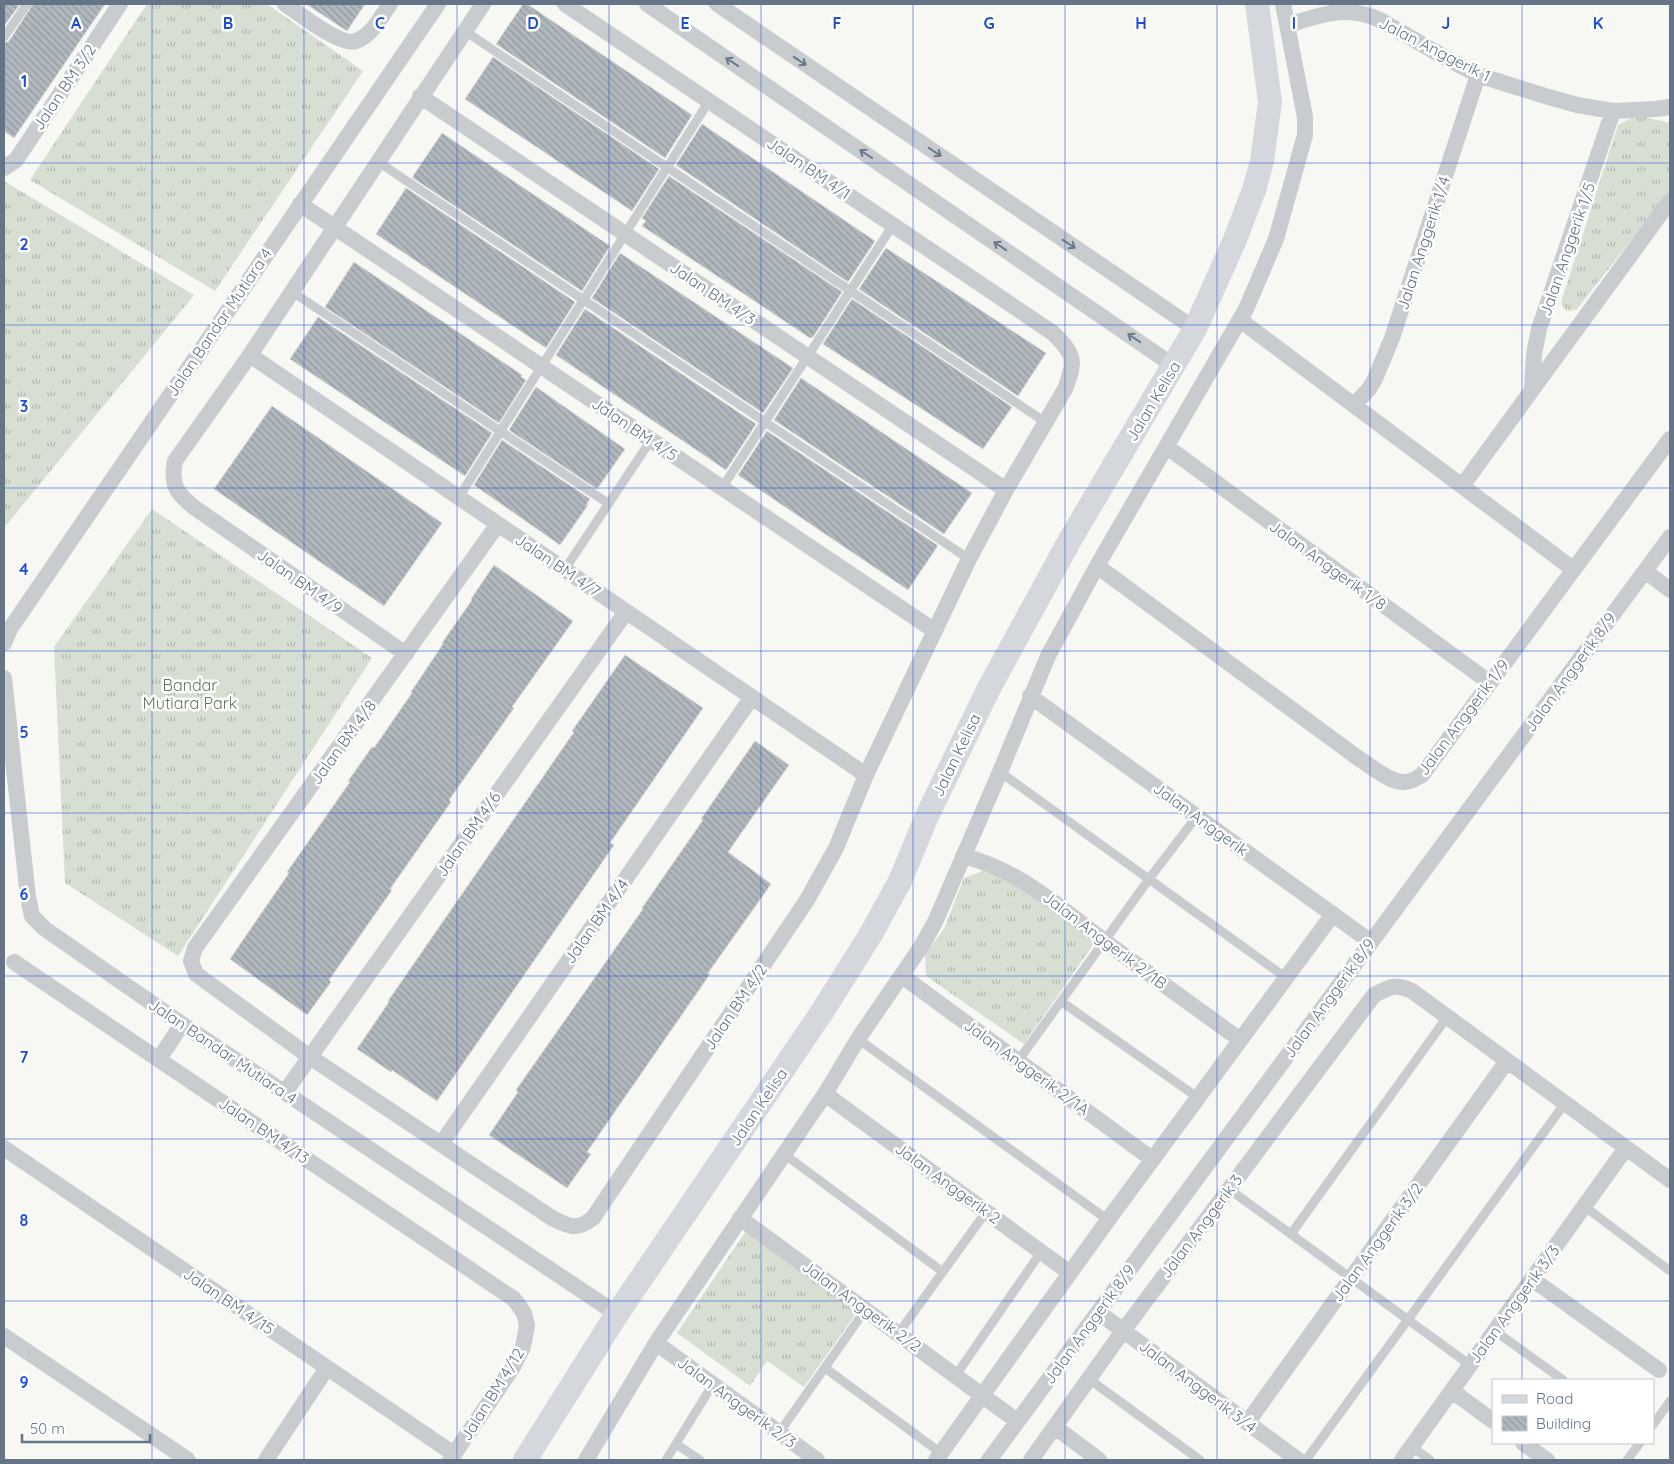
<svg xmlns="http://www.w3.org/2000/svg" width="1674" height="1464" font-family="Quicksand,sans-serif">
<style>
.grass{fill:url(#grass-tufts)}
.building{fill:url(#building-back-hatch);stroke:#d8d8d5}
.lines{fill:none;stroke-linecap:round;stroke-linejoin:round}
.service{stroke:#c9cccf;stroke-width:9}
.minor{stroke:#c9cccf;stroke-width:16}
.secondary{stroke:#d4d8dd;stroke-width:24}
.oneway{stroke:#68798b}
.grid{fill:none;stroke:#1d4ed8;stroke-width:1;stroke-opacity:0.55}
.labels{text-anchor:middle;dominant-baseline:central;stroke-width:5;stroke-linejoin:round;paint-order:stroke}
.street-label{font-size:16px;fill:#637587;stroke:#fff}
.park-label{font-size:16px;fill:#63785e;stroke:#fff}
.grid-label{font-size:16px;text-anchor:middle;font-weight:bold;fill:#1d4ed8;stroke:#fff;stroke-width:5;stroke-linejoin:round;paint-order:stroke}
</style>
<defs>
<pattern id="grass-tufts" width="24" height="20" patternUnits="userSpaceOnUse" patternTransform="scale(1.25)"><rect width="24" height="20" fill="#d7dfd3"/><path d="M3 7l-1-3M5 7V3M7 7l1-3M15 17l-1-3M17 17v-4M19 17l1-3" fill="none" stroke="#b2b9b1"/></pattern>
<pattern id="building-back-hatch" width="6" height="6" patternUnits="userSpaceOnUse" patternTransform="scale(1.25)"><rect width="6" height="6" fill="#b0b8bd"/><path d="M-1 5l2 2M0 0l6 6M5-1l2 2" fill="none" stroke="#939a9f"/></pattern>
</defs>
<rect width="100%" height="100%" fill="#f7f7f3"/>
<path class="grass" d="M147 4H267L363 71 215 291 30 180Z
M1637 115 1670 123V191L1577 309 1569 311 1565 310 1561 302 1618 125Z
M4 181 194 295 4 528Z
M152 509 372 658 178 956 65 883 54 647Z
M983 871C1020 879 1065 920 1095 942L1024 1044 926 976 925 954 944 929 964 878Z
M746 1231 857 1312 804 1387 767 1361 750 1386 677 1333Z"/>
<path class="building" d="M4 4H20L4 26Z
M33 4H105L14 138 4 131V43L9 41Z
M306 4H365L347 31Z
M523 4H527L692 115 665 158 496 44Z
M493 57 659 169 632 211 465 99Z
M702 124 875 241 848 282 676 165Z
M442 133 610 246 582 291 413 178V176Z
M669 176 842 292 813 337 810 338 642 226 646 221 642 218Z
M406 188 575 302 546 348 376 234Z
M886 248 1046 353 1018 396 859 289Z
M620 253 793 368 763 413 592 298Z
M354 262 522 375 521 377 526 380 499 423 325 307Z
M852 299 1012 407 983 449 823 344Z
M585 309 756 424 726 470 556 355Z
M318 317 492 433 465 476 290 359Z
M801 378 972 493 944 534 774 420Z
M536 387 625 449 597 489 509 430Z
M272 406 442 523 384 606 214 489Z
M767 431 937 545V547L908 590 738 475Z
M502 440 590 499 586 505H588L560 545 474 485Z
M494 565 573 621 512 707 514 708 449 800 451 802 390 889 392 890 329 980 331 982 307 1015 230 959 289 873 287 872 350 782 348 781 372 747 374 748 412 693 411 692 443 644 442 643 472 600 471 599Z
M625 655 703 708 610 843 614 845 437 1101 392 1070 391 1072 357 1049 389 1002 388 1001 574 732 572 731Z
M755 741 789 765 728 852 771 884 708 973 710 974 587 1152 591 1154 567 1188 489 1135 518 1092 516 1090 643 909 642 908 703 820 701 819Z"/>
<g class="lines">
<path class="service" d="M465 31 1045 422
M4 37 27 4
M377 161 969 559
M291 291 609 504
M722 488 893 225
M459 497 709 101
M565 569 651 440
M1000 772 1285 977
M1062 1002 1197 1097
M858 1039 1108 1220
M1018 1061 1149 879 1197 816
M784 1154 943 1272
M1229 1189 1470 1365
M1584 1206 1670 1271
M1291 1234 1447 1017
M1495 1331 1563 1380
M898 1334 986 1212
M825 1368 941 1453
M956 1375 1041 1252
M1089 1379 1200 1460
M1653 1425 1670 1401
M779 1433 866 1309
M676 1444 700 1460
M1412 1447 1430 1460
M666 1460 713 1384
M1306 1460 1565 1103
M1627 1460 1640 1443"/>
<path class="minor" d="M285 4C299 13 341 47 356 41 372 35 381 17 390 4
M647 4 1174 366
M717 4 1195 329
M1288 25C1321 15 1346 4 1380 20L1444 57 1478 75 1542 95 1577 105 1613 111 1655 109 1670 107
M420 96 1006 490
M4 168 16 160 120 4
M300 204 935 631
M1240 320 1573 569
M250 355 866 775
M1532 389 1534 354 1539 329 1613 111
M1354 405 1369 389 1375 379 1392 338 1478 75
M1167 447 1489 682
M1462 486 1670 201
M498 524 195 948 191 961 196 974 310 1057 552 1218C570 1227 576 1231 593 1218L807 900 836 848 866 775 969 559 1006 490 1065 389C1076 360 1075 355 1053 333L565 4
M1097 566 1358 758C1370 765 1390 783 1404 782 1411 782 1417 778 1422 775L1670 439
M1645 571 1670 590
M4 643 10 629 438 4
M406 654 195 508C177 494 170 485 175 461L250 355 483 4
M4 678 28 897 32 916 45 929 182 1024 617 1314
M1030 696 1371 942
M963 856C1020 870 1060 908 1106 942 1150 975 1195 1007 1239 1039
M14 962 514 1299 524 1313 527 1325 523 1347 513 1367 450 1460
M902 976 1152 1159
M159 1059 182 1024
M285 1092 626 612
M825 1094 1070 1273
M441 1144 752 697
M4 1148 454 1454
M740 1218 1017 1421
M1532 1279 1659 1370
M1098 1312 1298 1460
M4 1336 188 1460
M656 1343 817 1460
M1452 1391 1493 1421
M1247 1423 1507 1061
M1055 1427 1099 1460
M1523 1443 1547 1460
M266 1460 327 1368
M586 1460 656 1343 825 1094 858 1039 921 947 935 922 1000 772 1048 656 1097 566 1246 309 1276 239 1305 135V117L1283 4
M936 1460 1108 1220 1333 914
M989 1460 1670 537
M1031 1460 1123 1331 1374 995C1390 987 1395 983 1412 991L1670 1180
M1402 1460 1626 1148"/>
<path class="secondary" d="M525 1460 617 1314 822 1012 871 934 900 881 927 816 988 690 1071 538 1195 329 1234 242 1254 190 1262 161 1270 102 1257 4"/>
</g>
<defs><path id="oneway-shaft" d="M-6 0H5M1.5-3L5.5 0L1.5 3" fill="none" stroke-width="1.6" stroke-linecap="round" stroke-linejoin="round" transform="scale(1.25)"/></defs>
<g class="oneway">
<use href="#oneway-shaft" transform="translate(800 61) rotate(34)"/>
<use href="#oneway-shaft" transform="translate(732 62) rotate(-146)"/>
<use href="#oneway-shaft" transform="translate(935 152) rotate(34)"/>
<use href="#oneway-shaft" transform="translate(866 154) rotate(-146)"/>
<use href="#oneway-shaft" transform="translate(1069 244) rotate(34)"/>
<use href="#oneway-shaft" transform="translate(1000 246) rotate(-146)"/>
<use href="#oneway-shaft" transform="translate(1134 338) rotate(-146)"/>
</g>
<path class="grid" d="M152 4V1460M304 4V1460M457 4V1460M609 4V1460M761 4V1460M913 4V1460M1065 4V1460M1217 4V1460M1370 4V1460M1522 4V1380M4 163H1670M4 325H1670M4 488H1670M4 651H1670M4 813H1670M4 976H1670M4 1139H1670M4 1301H1670M1522 1443V1460"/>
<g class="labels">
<g class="street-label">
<text transform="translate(1435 49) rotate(27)">Jalan Anggerik 1</text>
<text transform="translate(64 87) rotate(-56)">Jalan BM 3/2</text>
<text transform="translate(809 168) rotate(34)">Jalan BM 4/1</text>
<text transform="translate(1423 243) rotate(-72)">Jalan Anggerik 1/4</text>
<text transform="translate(1567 249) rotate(-71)">Jalan Anggerik 1/5</text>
<text transform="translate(713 293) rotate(34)">Jalan BM 4/3</text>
<text transform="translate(219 322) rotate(-56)">Jalan Bandar Mutiara 4</text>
<text transform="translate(1153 401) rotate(-59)">Jalan Kelisa</text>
<text transform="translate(635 429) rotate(34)">Jalan BM 4/5</text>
<text transform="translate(558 565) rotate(34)">Jalan BM 4/7</text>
<text transform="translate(1328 565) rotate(36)">Jalan Anggerik 1/8</text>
<text transform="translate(300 581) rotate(35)">Jalan BM 4/9</text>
<text transform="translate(1570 672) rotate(-54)">Jalan Anggerik 8/9</text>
<text transform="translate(1463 717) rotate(-53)">Jalan Anggerik 1/9</text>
<text transform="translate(343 742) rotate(-54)">Jalan BM 4/8</text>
<text transform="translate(956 755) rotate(-64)">Jalan Kelisa</text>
<text transform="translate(1201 819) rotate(36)">Jalan Anggerik</text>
<text transform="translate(468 834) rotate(-55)">Jalan BM 4/6</text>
<text transform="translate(596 921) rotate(-55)">Jalan BM 4/4</text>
<text transform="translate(1105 940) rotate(37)">Jalan Anggerik 2/1B</text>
<text transform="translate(1329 998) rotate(-54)">Jalan Anggerik 8/9</text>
<text transform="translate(735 1007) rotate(-56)">Jalan BM 4/2</text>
<text transform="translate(223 1051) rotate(34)">Jalan Bandar Mutiara 4</text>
<text transform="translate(1027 1067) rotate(36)">Jalan Anggerik 2/1A</text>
<text transform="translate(758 1107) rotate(-56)">Jalan Kelisa</text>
<text transform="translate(264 1130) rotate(34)">Jalan BM 4/13</text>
<text transform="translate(948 1183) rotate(36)">Jalan Anggerik 2</text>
<text transform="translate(1201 1226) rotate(-53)">Jalan Anggerik 3</text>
<text transform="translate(1377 1242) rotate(-54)">Jalan Anggerik 3/2</text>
<text transform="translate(229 1301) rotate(34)">Jalan BM 4/15</text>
<text transform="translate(1514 1304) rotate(-54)">Jalan Anggerik 3/3</text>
<text transform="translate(862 1306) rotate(36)">Jalan Anggerik 2/2</text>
<text transform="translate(1089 1324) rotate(-54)">Jalan Anggerik 8/9</text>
<text transform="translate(1198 1386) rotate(37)">Jalan Anggerik 3/4</text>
<text transform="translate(492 1394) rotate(-58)">Jalan BM 4/12</text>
<text transform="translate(737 1402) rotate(36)">Jalan Anggerik 2/3</text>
</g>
<g class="park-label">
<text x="190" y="685">Bandar<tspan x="190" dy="18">Mutiara Park</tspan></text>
</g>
</g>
<g class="grid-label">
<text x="76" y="29">A</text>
<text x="228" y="29">B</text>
<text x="380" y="29">C</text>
<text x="533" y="29">D</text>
<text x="685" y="29">E</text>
<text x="837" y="29">F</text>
<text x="989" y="29">G</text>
<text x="1141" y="29">H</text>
<text x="1294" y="29">I</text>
<text x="1446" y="29">J</text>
<text x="1598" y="29">K</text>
<text x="24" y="87">1</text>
<text x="24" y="250">2</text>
<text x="24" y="412">3</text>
<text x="24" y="575">4</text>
<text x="24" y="738">5</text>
<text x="24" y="900">6</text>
<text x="24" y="1063">7</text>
<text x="24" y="1226">8</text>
<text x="24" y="1388">9</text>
</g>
<rect width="1674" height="1464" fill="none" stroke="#637587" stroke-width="10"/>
<rect x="1492" y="1379" width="162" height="65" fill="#ffffff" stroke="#c1c8cf"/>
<rect x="1502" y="1395" width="25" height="8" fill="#d4d8dd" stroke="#c1c8cf"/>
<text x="1536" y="1404" font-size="15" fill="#637587">Road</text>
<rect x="1502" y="1416" width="25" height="15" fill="url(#building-back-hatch)" stroke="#c1c8cf"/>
<text x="1536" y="1429" font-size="15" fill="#637587">Building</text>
<path d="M22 1434v8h128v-8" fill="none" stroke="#637587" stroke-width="2.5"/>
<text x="30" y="1434" font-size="15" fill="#637587" stroke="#ffffff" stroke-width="4" paint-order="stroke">50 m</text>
</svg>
